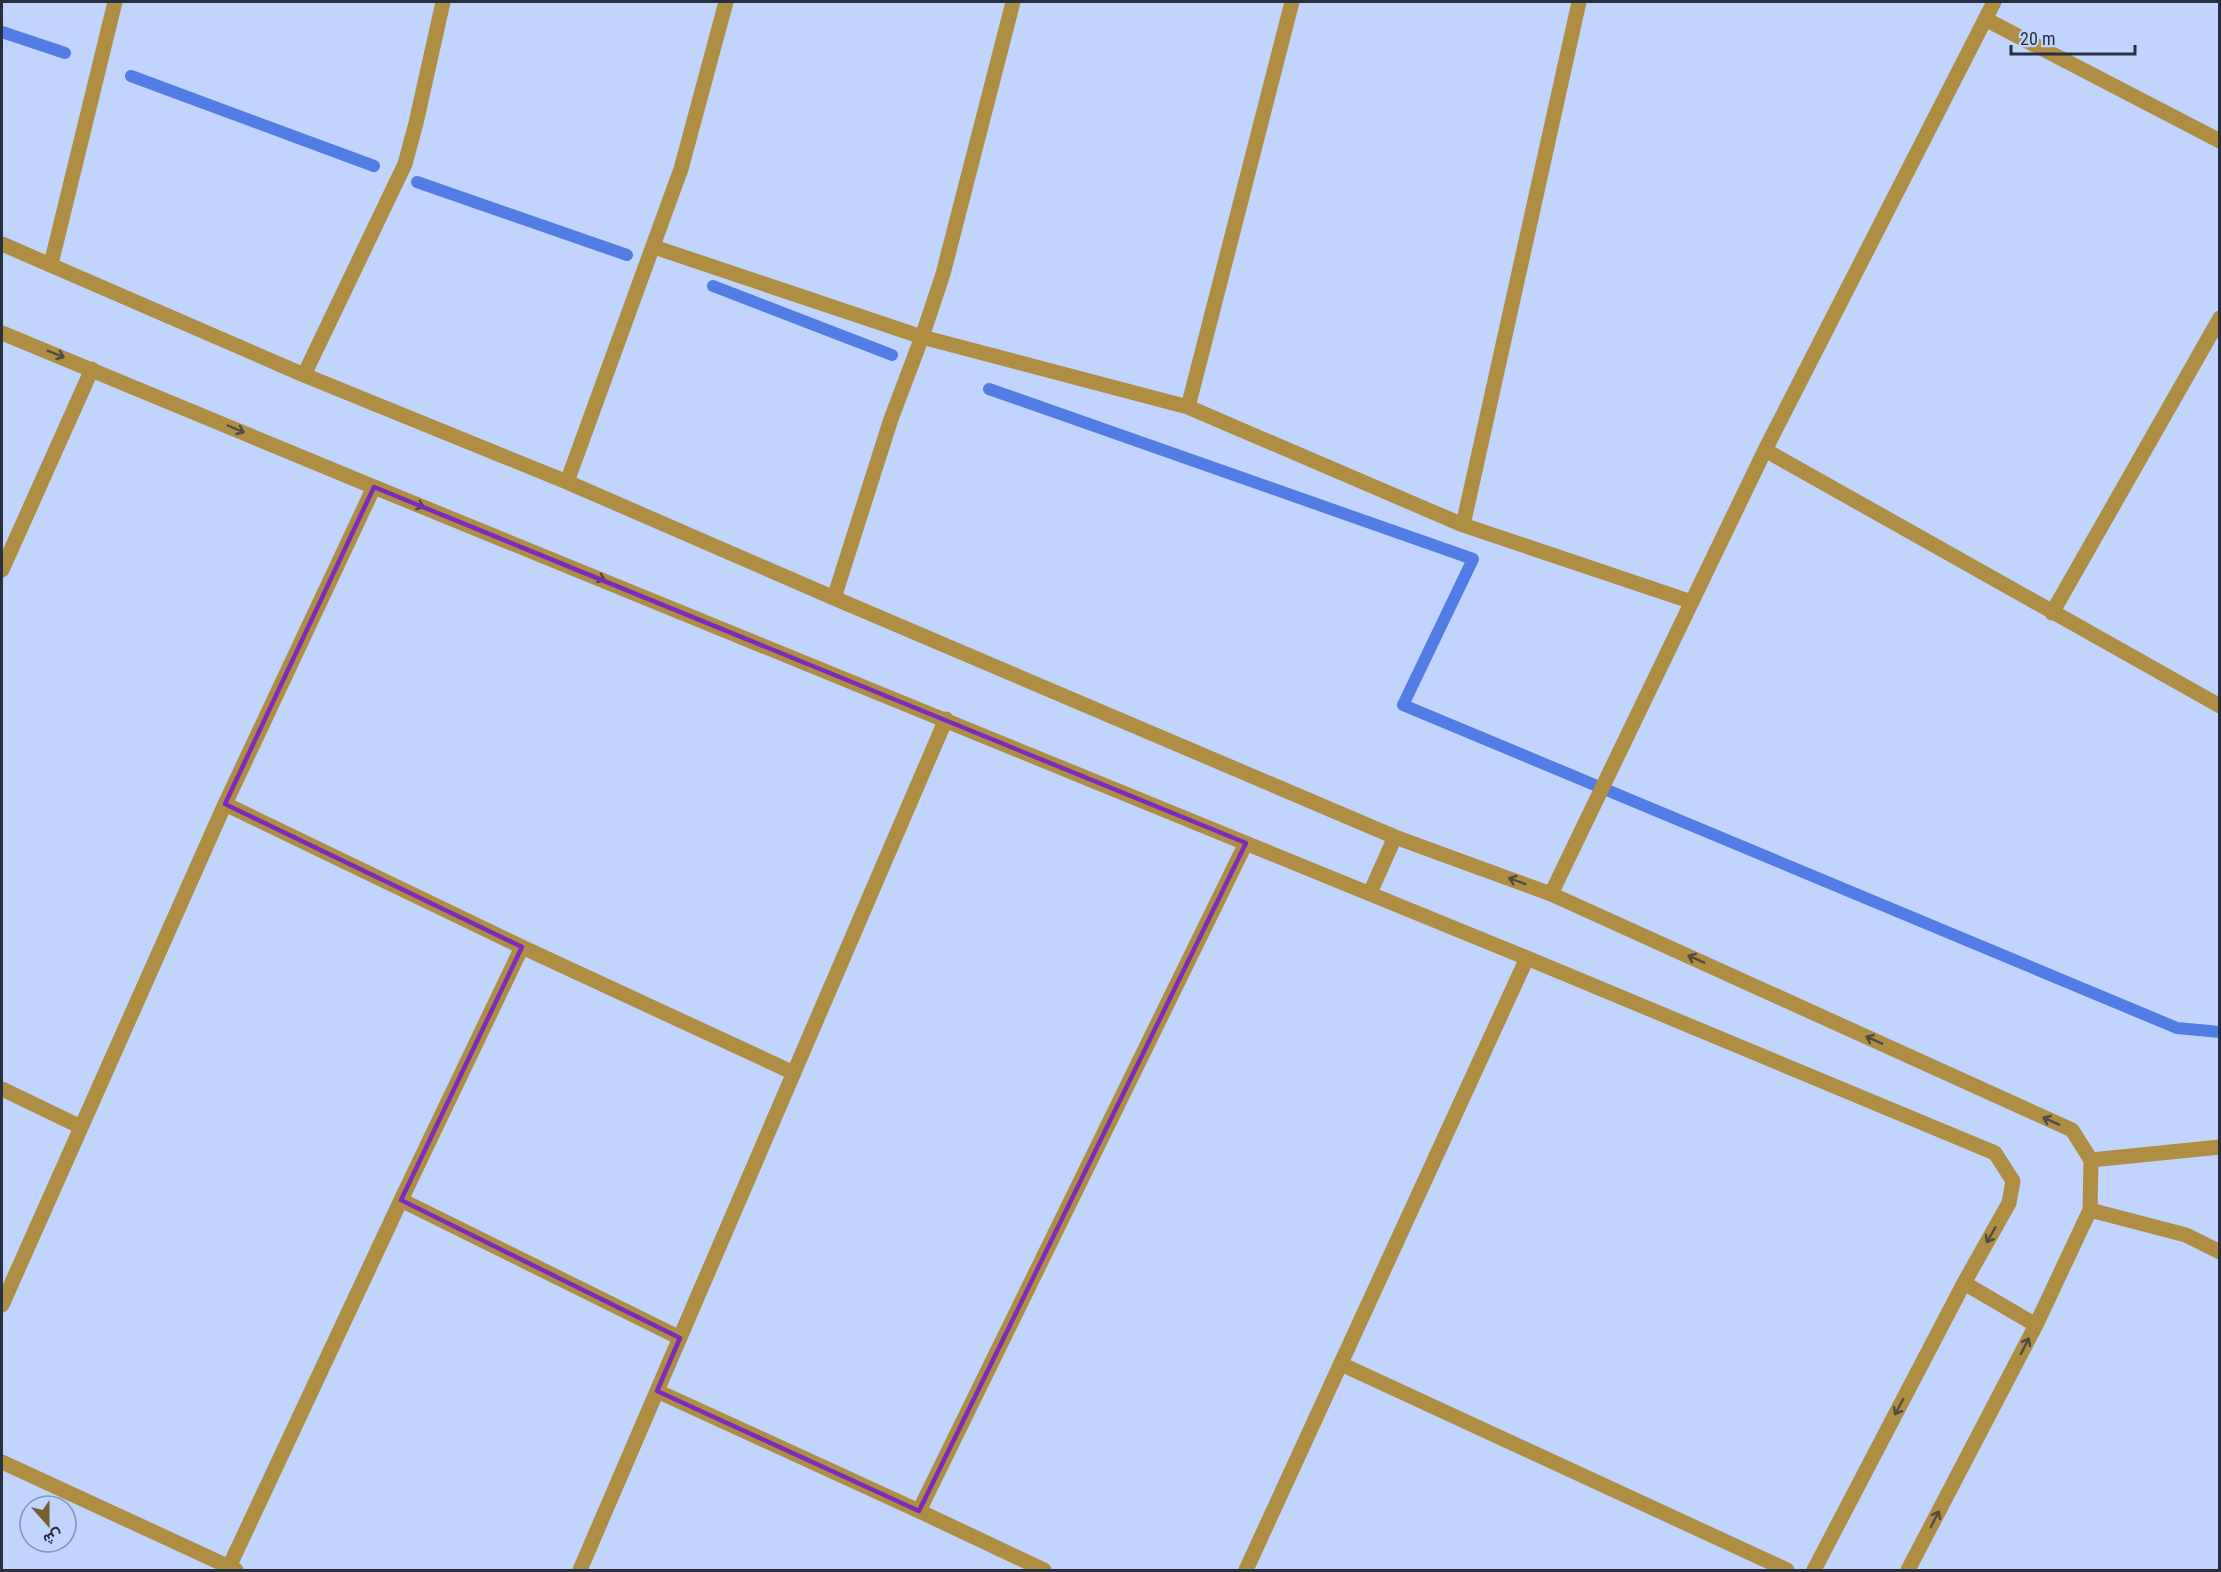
<svg xmlns="http://www.w3.org/2000/svg" width="2221" height="1572" font-family="'Roboto Condensed',Vazirmatn,sans-serif">
<style>
.lines{fill:none;stroke-linecap:round;stroke-linejoin:round}
.stream{stroke:#517de5;stroke-width:12}
.minor{stroke:#af8d43;stroke-width:15}
.oneway{stroke:#504c41}
.marked{fill:none;stroke:#7b2cbf;stroke-width:4.5;stroke-linejoin:round}
</style>
<rect width="100%" height="100%" fill="#c0d4fd"/>
<g class="lines">
<path class="stream" d="M2 32 65 53
M131 76 374 166
M417 182 627 255
M713 286 892 355
M989 389 1473 559 1403 705 2177 1028 2220 1032"/>
<path class="minor" d="M1985 19 2220 141
M2 244 304 375 567 482 834 598 1395 837 1551 894 2072 1130 2091 1160 2090 1210 2036 1325 1908 1570
M654 247 922 337 1188 407 1463 525 1692 602
M51 264 115 2
M2 333 374 487 1527 958 1995 1153 2013 1181 2009 1203 1964 1283 1814 1570
M304 375 405 164 416 123 443 2
M1188 407 1292 2
M1765 450 2220 706
M567 482 681 169 726 2
M1463 525 1579 2
M2 570 92 369
M834 598 891 419 922 337 943 274 1013 2
M2052 613 2220 318
M225 804 522 947 794 1073
M1370 893 1395 837
M1551 894 1765 450 1994 2
M2 1089 81 1127
M2091 1160 2220 1147
M401 1200 680 1338
M2090 1210 2186 1235 2220 1252
M1964 1283 2036 1325
M2 1305 225 804 374 487
M1341 1364 1787 1570
M657 1391 919 1511 1044 1570
M2 1462 236 1570
M919 1511 1246 843
M229 1567 401 1200 522 947
M580 1570 946 719
M1246 1570 1527 958"/>
</g>
<defs><path id="oneway-shaft" d="M-6 0H5M1.5-3L5.5 0L1.5 3" fill="none" stroke-width="1.6" stroke-linecap="round" stroke-linejoin="round" transform="scale(1.5)"/></defs>
<g class="oneway">
<use href="#oneway-shaft" transform="translate(56 354) rotate(22)"/>
<use href="#oneway-shaft" transform="translate(236 429) rotate(23)"/>
<use href="#oneway-shaft" transform="translate(416 504) rotate(22)"/>
<use href="#oneway-shaft" transform="translate(597 577) rotate(22)"/>
<use href="#oneway-shaft" transform="translate(1517 881) rotate(-160)"/>
<use href="#oneway-shaft" transform="translate(1696 959) rotate(-156)"/>
<use href="#oneway-shaft" transform="translate(1874 1040) rotate(-156)"/>
<use href="#oneway-shaft" transform="translate(2051 1121) rotate(-156)"/>
<use href="#oneway-shaft" transform="translate(1991 1235) rotate(120)"/>
<use href="#oneway-shaft" transform="translate(2025 1346) rotate(-63)"/>
<use href="#oneway-shaft" transform="translate(1899 1407) rotate(118)"/>
<use href="#oneway-shaft" transform="translate(1935 1519) rotate(-63)"/>
</g>
<path class="marked" d="M374 487 1246 843 919 1511 657 1391 680 1338 401 1200 522 947 225 804Z"/>
<rect width="2221" height="1572" fill="none" stroke="#283040" stroke-width="6"/>
<g transform="translate(48 1524) rotate(159)"><circle r="28" fill="#c0d4fd" stroke="#8392b1" stroke-width="1.5"/>
<path d="M0-4.5L10 22L0 15L-10 22Z" fill="#776030"/>
<text y="-9" font-size="16" font-weight="bold" text-anchor="middle" fill="#283040">ش</text>
</g>
<path d="M2011 45v9h124v-9" fill="none" stroke="#283040" stroke-width="3"/>
<text x="2020" y="45" font-size="18" fill="#283040" stroke="#c0d4fd" stroke-width="4.5" paint-order="stroke">20 m</text>
</svg>
